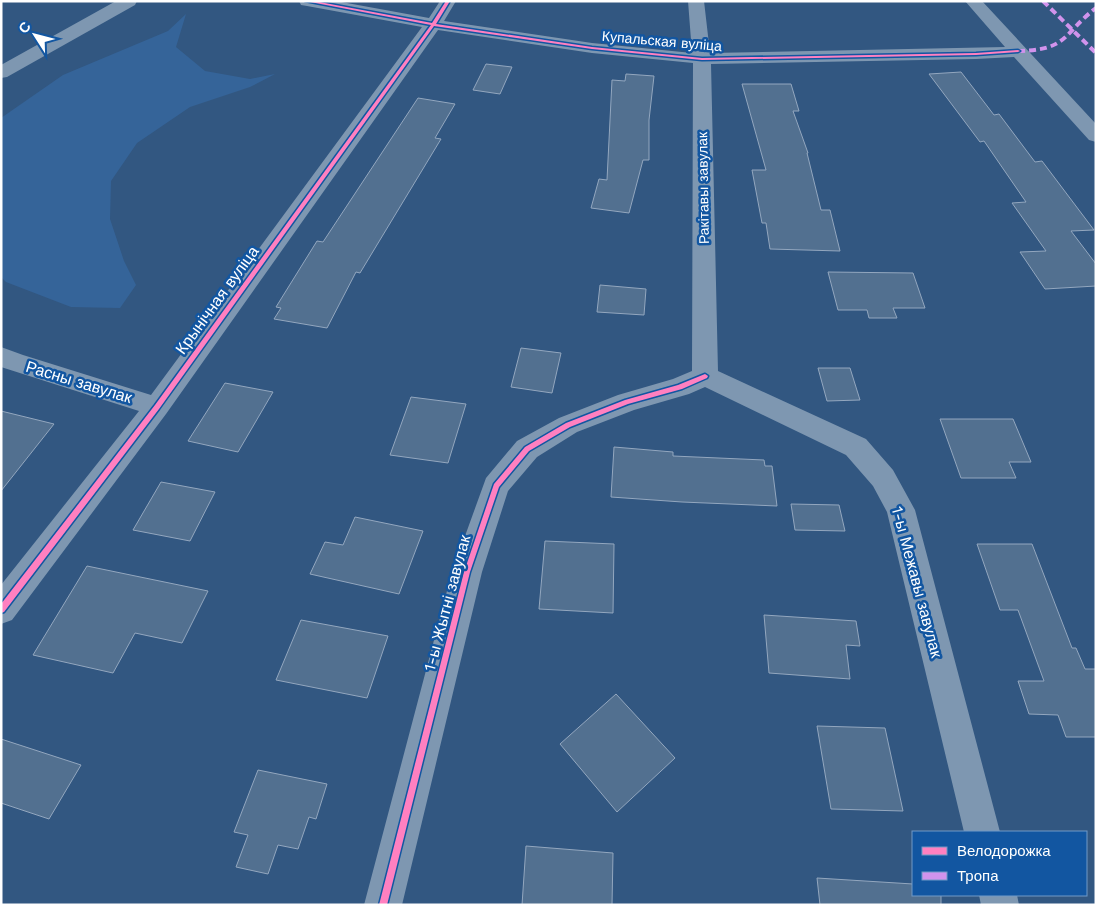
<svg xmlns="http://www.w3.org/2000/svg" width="1097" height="906" font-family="'Work Sans',sans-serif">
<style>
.water{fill:#356499}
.building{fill:#527090;stroke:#93a7bf}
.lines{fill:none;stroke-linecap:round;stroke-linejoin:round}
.minor{fill:#7e97b1;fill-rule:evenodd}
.quiet{stroke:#d193ec;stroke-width:4;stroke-dasharray:7 4;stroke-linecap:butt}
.cycleway-casing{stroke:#1256a1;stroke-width:3}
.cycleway{fill:#ff80c0;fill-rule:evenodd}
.labels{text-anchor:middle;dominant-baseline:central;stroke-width:5;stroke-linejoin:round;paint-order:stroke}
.far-street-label{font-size:14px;fill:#fff;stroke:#1256a1}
.street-label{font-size:16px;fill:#fff;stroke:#1256a1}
</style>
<rect width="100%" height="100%" fill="#325781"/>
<path class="water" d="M186 14 176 47 205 71 250 79 275 74 250 87 190 107 137 143 111 181 110 219 124 261 136 285 120 308 71 307 6 282 1 277V118L63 75 168 31Z"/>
<path class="building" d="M486 64 512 67 500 94 473 90Z
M961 72 994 115 999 114 1035 162 1042 161 1094 230 1071 231 1096 264V286L1045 289 1020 252 1046 251 1012 203 1026 202 984 141 980 142 929 74Z
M626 74 654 76 649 120V160H643L629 213 591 208 599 179 607 180 612 80 625 81Z
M742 84H791L799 111H793L808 153H807L821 210H830L840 251 770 249 766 223H762L752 170H766Z
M418 98 455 104 435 138 441 139 360 273 356 272 327 328 274 319 281 308 276 307 317 241 323 242Z
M828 272 913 273 925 308H893L897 318H869L867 310H838Z
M600 285 646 289 644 315 597 312Z
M521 348 561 353 552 393 511 387Z
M818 368H850L860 400 827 401Z
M225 383 273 392 238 452 188 441Z
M411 397 466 404 448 463 390 455Z
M1 411 54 424 1 491Z
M940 419H1013L1031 462H1009L1016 478H961Z
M614 447 673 452V456L764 460 765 466H772L777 506 682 502 611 497Z
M161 482 215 492 190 541 133 530Z
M791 504 839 505 845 531 795 530Z
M355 517 423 531 399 594 310 574 325 542 343 545Z
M545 541 614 544 613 613 539 609Z
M977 544H1032L1072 648H1076L1085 669H1096V737H1066L1058 715 1029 714 1018 681H1044L1018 610H1000Z
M87 566 208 591 182 643 135 633 113 673 33 655Z
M764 615 856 621 860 646 846 645 850 679 769 673Z
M301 620 388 636 367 698 276 680Z
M616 694 675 758 617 812 560 744Z
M817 726 885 728 903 811 831 809Z
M1 739 81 765 49 819 1 803Z
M258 770 327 784 316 819 309 817 298 849 278 845 268 874 236 867 248 835 234 832Z
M526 846 613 853 612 905H522Z
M817 878 913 884V895H941V905H820Z"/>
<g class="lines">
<path class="minor" d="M116 1H137L135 5 7 77 1 78V65Z
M299 1H336L429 18 440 1H456L444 21 592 43 692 53 688 1H704L710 53 1005 47 965 1H982L1096 124V142L1089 140 1014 57 976 59 711 64 718 371 866 439 893 470 915 510 1000 832H964L887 512 873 486 846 455 705 387 689 394 634 410 577 432 537 457 508 491 482 572 402 905H364L452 572 486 478 517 441 559 418 618 395 673 379 692 371 693 63 592 53 438 30 166 414 12 620 1 624V585L139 411 1 367V347L23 355 151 395 422 27 307 6 301 5Z
M979 895H1017L1019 905H981Z"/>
<path class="quiet" d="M1043 1 1096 53
M1018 51C1069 50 1062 34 1096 8"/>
<g class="cycleway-casing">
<path id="cycleway" d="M305 1H314L432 23 446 1H450L436 24 592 47 702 58 976 53 1018 50 1020 51 1018 52 976 55 702 60 592 49 434 26 159 409 4 612 1 613V604L155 405 431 25Z
M705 374 708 376 707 378 682 389 628 404 570 427 529 451 499 487 470 572 387 905H379L464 572 494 484 525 447 566 423 625 400 678 385Z"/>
</g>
<use href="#cycleway" class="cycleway"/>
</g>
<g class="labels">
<g class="far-street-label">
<text transform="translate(662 41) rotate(5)">Купальская вуліца</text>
<text transform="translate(703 188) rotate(-91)">Ракітавы завулак</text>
</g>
<g class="street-label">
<text transform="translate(217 300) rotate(-54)">Крынічная вуліца</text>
<text transform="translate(79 382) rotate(17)">Расны завулак</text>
<text transform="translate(917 582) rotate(75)">1-ы Межавы завулак</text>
<text transform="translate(447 603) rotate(-75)">1-ы Жытні завулак</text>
</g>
</g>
<rect width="1097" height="906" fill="none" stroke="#ffffff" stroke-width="5"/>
<rect x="912" y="831" width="175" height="65" fill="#1256a1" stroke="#719ac7"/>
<rect x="922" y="847" width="25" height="8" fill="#ff80c0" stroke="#719ac7"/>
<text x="957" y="856" font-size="15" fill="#ffffff">Велодорожка</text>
<rect x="922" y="872" width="25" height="8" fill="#d193ec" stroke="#719ac7"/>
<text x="957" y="881" font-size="15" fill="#ffffff">Тропа</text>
<g transform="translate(35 35) rotate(306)" stroke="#1256a1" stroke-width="4" paint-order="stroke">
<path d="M0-4L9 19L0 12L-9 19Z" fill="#ffffff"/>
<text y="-8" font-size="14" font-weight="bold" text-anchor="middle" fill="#ffffff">С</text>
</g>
</svg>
